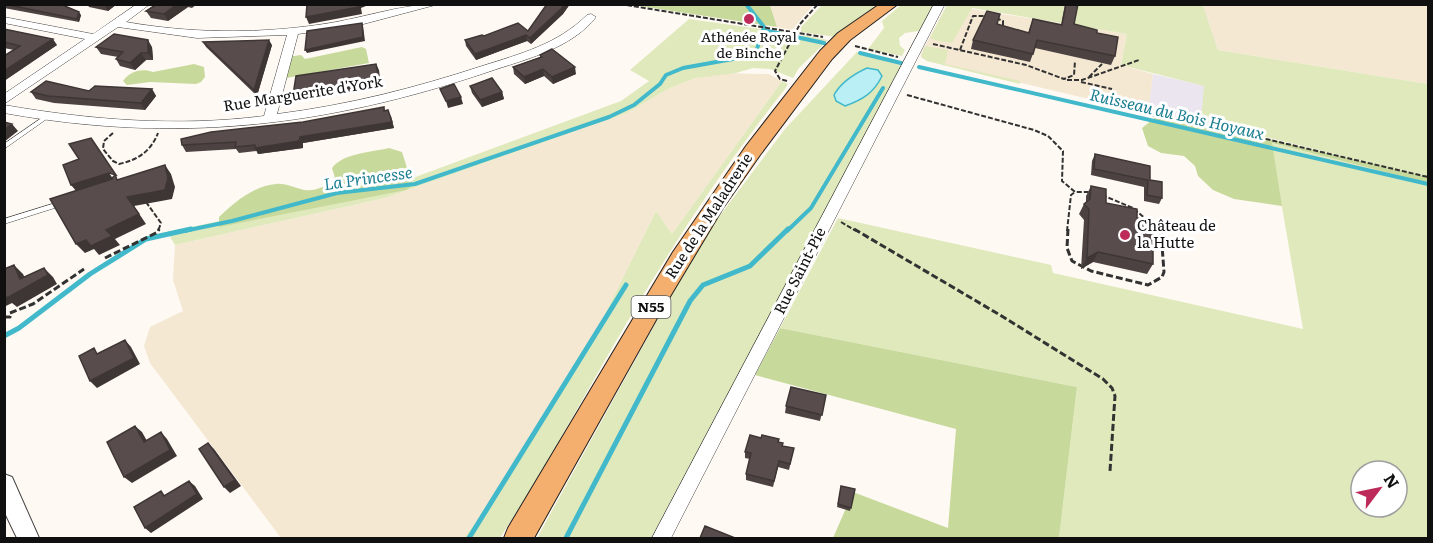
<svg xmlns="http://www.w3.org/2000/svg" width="1433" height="543" viewBox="0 0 1433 543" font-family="Literata,serif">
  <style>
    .industrial { fill: #eae5ee }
    .farmland { fill: #f4e8d3 }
    .green { fill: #e0e9bc; fill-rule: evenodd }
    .forest { fill: #c8d99c }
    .water { fill: #b9eff5; stroke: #41b9ca; stroke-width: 1.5 }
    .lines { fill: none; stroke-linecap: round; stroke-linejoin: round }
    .stream-far1 { stroke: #41b9ca; stroke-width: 4 }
    .stream { stroke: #41b9ca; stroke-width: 5 }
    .service-casing { stroke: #434343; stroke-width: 1 }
    .minor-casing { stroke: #434343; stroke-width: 1 }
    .tertiary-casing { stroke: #434343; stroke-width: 2 }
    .primary-casing { stroke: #212121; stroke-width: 2 }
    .path-far1 { stroke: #323232; stroke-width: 2; stroke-dasharray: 5 2; stroke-linecap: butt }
    .path { stroke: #323232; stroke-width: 3; stroke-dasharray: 7 3; stroke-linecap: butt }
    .service { fill: #fff; fill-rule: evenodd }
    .minor { fill: #fff; fill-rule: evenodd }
    .tertiary { fill: #fff; fill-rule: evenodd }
    .primary { fill: #f4ae6d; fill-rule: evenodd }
    .wall { fill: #4c4241 }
    .shaded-wall { fill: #3e3635 }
    .building { fill: #584d4c; stroke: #3e3635; stroke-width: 1.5 }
    .poi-dot { fill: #bd2b5a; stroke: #fff; stroke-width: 2 }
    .labels { text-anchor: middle; stroke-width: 6; stroke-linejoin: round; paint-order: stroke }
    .far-poi-label { font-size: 14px; fill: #101010; stroke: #fff }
    .shield { fill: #fff; stroke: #585858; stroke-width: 1.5 }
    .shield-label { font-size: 14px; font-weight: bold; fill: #101010 }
    .street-label { font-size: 15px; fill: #101010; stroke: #fff }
    .poi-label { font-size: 15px; fill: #101010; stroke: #fff; text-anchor: start }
    .water-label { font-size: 16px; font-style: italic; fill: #1a7e91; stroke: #fff }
  </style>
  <rect width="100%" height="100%" fill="#fff9f3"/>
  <path class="industrial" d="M1153,74L1205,86L1201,121L1161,113L1149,106Z"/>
  <path class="farmland" d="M770,5H813L792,30L777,27Z
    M947,5L1127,34L1121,65L1153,74L1149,106L1136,110L927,61L921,57V53Z
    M1203,5H1428V84L1218,50Z
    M721,73L769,74L782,81L672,234L656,211L603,318L494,497L464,538H281L150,363L144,346L150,327L183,311L173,280L175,245L385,198L627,113L670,88L696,78Z"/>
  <path class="green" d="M822,5H877L836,37L801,32V27Z
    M901,5H934L927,21L919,31L905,33L899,38L900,46L905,50L902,56L868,49L884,28L882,21Z
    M947,5H1203L1218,50L1428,84V177L1201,121L1204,86L1121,65L1127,34L972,8L952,43L938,41L930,38Z
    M689,19L790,33L787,38L799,41L803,35L828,40L799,68L793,78L770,69L753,68L736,73L696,78L670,88L627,113L385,198L175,245L167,232L364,191L410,179L621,101L649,81L630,70Z
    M925,46L948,50L945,64L1020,81V84L927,61L921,57Z
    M857,52L904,64L651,538H537L681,277L715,222L785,129Z
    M782,81L788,84L785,89C728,161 676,239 629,319C586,392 546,467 500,538H464L494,497L603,318L656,211L672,234Z
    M1271,143L1428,183V538H1059L1077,387L780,328L838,218L1051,265L1053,273L1303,329ZM1361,471H1397V507H1361Z"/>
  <path class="forest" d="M633,5H770L777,27Z
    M362,47L366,49L369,63L281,79L287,57L301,55L305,59Z
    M194,64L204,67L205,77L201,82L196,84L150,82L127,85L123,81C130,71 142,68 153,72Z
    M1161,113L1428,177V183L1272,143L1282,206L1234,199L1213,190L1198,176L1195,166L1184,156L1161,153L1148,146L1142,128Z
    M389,148L402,152L410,177L409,182L415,184L406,190L219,227V217C233,203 255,185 276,184C286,183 295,188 304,190C315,192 327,185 336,181L332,168C343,153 372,152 389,148Z
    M780,328L1077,387L1059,538H833L853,492L948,528L956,429L755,375Z"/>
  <path class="water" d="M867,68L878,70L882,76C874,93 862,100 845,106L836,101L834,95C841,82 854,74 867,68Z"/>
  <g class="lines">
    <path class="stream-far1" d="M763,30L824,43
      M860,53L901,63
      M919,67L1428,184
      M184,231L232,221L337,193L415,184L609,117L634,105L660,84L666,75L683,68L755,55L764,27L746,4
      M787,231L811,208L883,88"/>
    <path class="stream" d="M4,336L19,328L90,274L146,239L191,229
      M469,538L626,285
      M566,538L690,301L703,285L750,266L788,229"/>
    <defs>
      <path id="service" d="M46,115L48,116V118L4,149V144Z
        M62,201L65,203L64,205L4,224V219Z"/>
      <path id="minor" d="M137,4H150L126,22C189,33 253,34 317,25C358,20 399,4 439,4L356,26L298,34L277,114C348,105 415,88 482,66C520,54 558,44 587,15L591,14L596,17C571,49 526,59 488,72C324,127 176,144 4,113V105C91,120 177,127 264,116L287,35L197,38L118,27L4,104V94L85,39L4,23V17L93,34Z
        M934,4H945L671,538H652Z"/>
      <path id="tertiary" d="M4,474L12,477L39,538H17L4,511Z"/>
      <path id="primary" d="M880,4H898L850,40L832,59L760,155L723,208L656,320L534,538H504L508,528L673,252L746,146L820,51L838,33Z"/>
    </defs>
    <use href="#service" class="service-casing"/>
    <use href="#minor" class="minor-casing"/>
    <use href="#tertiary" class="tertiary-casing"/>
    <use href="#primary" class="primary-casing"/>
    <path class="path-far1" d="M620,4L823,37
      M996,18L1003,21V30
      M933,44L1026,65L1064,79L1074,75L1075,61
      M855,46L898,57
      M960,50L973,16H987
      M1089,77L1102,64
      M1067,80H1082L1139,60
      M787,81L780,79L775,71L800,24L818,4
      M1081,82L1112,89
      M907,95L1034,130L1048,136L1063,151L1062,181L1075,192H1090
      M1149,115L1202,124L1428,177
      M113,133L104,141L103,149L113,161L119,164C138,160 151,151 158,133
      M1102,195L1133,208L1160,231
      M146,202L161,223L158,231
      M841,222L856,231
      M1067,231L1071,195L1075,192"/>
    <path class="path" d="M854,229L1000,315L1103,379L1112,388L1115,396L1110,471
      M1068,229L1067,248L1072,261L1091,271L1148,285L1162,277L1164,272L1161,232L1158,229
      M105,258L158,232L159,229
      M4,317H10V313L33,304L84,269"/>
    <use href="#service" class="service"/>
    <use href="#minor" class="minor"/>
    <use href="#tertiary" class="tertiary"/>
    <use href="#primary" class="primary"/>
  </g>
  <path class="wall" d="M4,4L81,15L79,22L4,8Z
    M87,4H117L108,11L89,7Z
    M157,4H197L192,8L188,7L168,21L151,18L146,11Z
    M547,4H570L563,14L531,44L527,41L476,60L466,46L465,40L528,31Z
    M1065,4H1078L1074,24L1097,33L1115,56L1111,65L1035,48L1030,62L971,49L973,40L997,24L1028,33L1033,19L1061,25Z
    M4,29L57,45L4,81V56L14,50L4,48Z
    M203,42L272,45L257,96L206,47Z
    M96,47H152L153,60H146L135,70L120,66L116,59L118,57L101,54Z
    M540,55L576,74L553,84L544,76L525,84L514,74L513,67L540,57Z
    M470,86L502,92L504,99L482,107L472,93Z
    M152,89L156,96L145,110L54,103L36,99L31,92Z
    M384,107L385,111L391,116L394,128L303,143V148L258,154L257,151L239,153L236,149L186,152L182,145Z
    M1095,154L1150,180L1162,198L1159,204L1144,201V187L1091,175L1092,161Z
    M1091,186L1106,203L1137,218L1153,264L1147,274L1093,262L1081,269L1084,220L1079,214L1084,204L1086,202V196Z
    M826,395L820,421L785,413L786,406Z
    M778,442L783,446L794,448L789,470L778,467L773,487L746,480V474L750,459L745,458V452Z
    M841,486L855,489L850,511L837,507Z"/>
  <path class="shaded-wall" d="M104,4H117L108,11Z
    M177,4H186L188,7L168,21L164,14Z
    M359,4H371L361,8L362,14L309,24L306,17Z
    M565,4H570L563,14L531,44L530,38Z
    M79,12L81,15L79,22L77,19Z
    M362,23L363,26L365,41L307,53L305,50Z
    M526,35L527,41L476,60L475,54Z
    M53,39L57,45L4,81V71Z
    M148,40L152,47L153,60L148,53Z
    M269,40L272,45L257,96L254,90Z
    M141,53L146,60L135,70L130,63Z
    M376,64L379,70L381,86L296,101L293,95Z
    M575,67L576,74L553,84L552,77Z
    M543,69L544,76L525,84L524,77Z
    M152,89L156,96L145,110L141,103Z
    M502,92L504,99L482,107L480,100Z
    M461,97L463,104L448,108L446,101Z
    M388,110L394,128L303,143V148L258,154L255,148L300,137Z
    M12,124L18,131L4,142V130Z
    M165,165L171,174L175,187L172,199L134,206L146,224L115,239L120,245L99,255L94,249L85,253L76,244L106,230L127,197Z
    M109,173L114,180L77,192L71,185Z
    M1098,252L1093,262L1081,269L1087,258Z
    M14,265L23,274L29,286L44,268L53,277L57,284L17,307L12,303L4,307V294L20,279Z
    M125,340L131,347L140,364L97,388L90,381Z
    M135,426L142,432L151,448L144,442Z
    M161,432L167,439L177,456L132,483L124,477Z
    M208,443L214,449L241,486L230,493L224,487Z
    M189,481L195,486L203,499L151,533L145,528Z"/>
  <path class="building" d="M4,4H60L79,12L77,19Z
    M157,4H177L164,14L146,11Z
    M307,4H359V7L306,17Z
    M547,4H565L562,8L530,38L526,35L475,54L465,40L482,35L484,36L518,23L528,31Z
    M1066,4H1078L1074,24L1097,30V33L1118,37L1115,56L1037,40L1033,54L973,40L987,11L1000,14L997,24L1029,33L1033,19L1062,25Z
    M362,23L363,37L305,50L307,31Z
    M4,29L53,39L4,71V56L20,46L4,42Z
    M114,34L148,40V53H141L130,63L116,59L123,52L96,47Z
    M269,40L254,90L203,42Z
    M552,49L575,67L552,77L543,69L524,77L513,67L542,57L540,55Z
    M376,64L379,79L293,95L296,76Z
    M492,78L502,92L480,100L470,86Z
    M46,81L89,91L95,86L152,89L141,103L48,96L31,92Z
    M454,84L461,97L446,101L440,89Z
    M384,107V111L388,110L392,122L300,137L299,141L255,148V145L235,147L236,142L182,145L181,139L211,132L303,122Z
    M4,122L12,124L4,130Z
    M91,138L116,175L109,173L71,185L63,165L79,159L69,144Z
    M1095,154L1150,166V180L1162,182V198L1147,195L1148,180L1094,169Z
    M165,165L168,178L165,190L127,197L139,214L106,230L112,236L91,246L86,240L76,244L50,199L112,179L115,174L117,180Z
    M1091,186L1106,189V203L1137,209V218L1153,222V264L1098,252L1087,258L1089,209L1084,204L1090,199Z
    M14,265L20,279L44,268L48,275L7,298L4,294V269Z
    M125,340L134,358L90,381L79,356L94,348L97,354Z
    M791,387L826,395L822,415L786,406Z
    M135,426L144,442L161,432L170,450L124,477L107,442Z
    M750,435L761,438L762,435L779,439L778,442L783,443L782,446L794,448L790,464L779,461L774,481L746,474L751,453L745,452Z
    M208,443L235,480L224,487L199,449Z
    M189,481L197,494L145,528L134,507L161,491L164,496Z
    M841,486L855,489L851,508L838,504Z
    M705,526L735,538H700Z"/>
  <g class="poi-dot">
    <circle cx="749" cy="19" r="6"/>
    <circle cx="1125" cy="235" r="6"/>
  </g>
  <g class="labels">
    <g class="far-poi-label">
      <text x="749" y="42">Athénée Royal<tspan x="749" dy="16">de Binche</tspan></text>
    </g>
    <rect class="shield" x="631.5" y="296" width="39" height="22" rx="4.5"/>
    <g class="shield-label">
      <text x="651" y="312">N55</text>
    </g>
    <g class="street-label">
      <text transform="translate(303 94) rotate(-9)" y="5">Rue Marguerite d'York</text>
      <text transform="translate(709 216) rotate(-57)" y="5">Rue de la Maladrerie</text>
      <text transform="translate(800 271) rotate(-63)" y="5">Rue Saint-Pie</text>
    </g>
    <g class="poi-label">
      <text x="1137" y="231">Château de<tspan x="1137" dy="17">la Hutte</tspan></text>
    </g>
    <g class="water-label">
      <text transform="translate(1177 114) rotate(13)" y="6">Ruisseau du Bois Hoyaux</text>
      <text transform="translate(368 178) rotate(-8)" y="6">La Princesse</text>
    </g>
  </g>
  <rect width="1433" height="543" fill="none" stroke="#101010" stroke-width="12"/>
  <g transform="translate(1379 489) rotate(58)"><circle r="28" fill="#ffffff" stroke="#9f9f9f" stroke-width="1.5"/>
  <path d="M0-4.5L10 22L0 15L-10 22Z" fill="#bd2b5a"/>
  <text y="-9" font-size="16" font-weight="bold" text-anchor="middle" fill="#101010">N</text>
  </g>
</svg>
